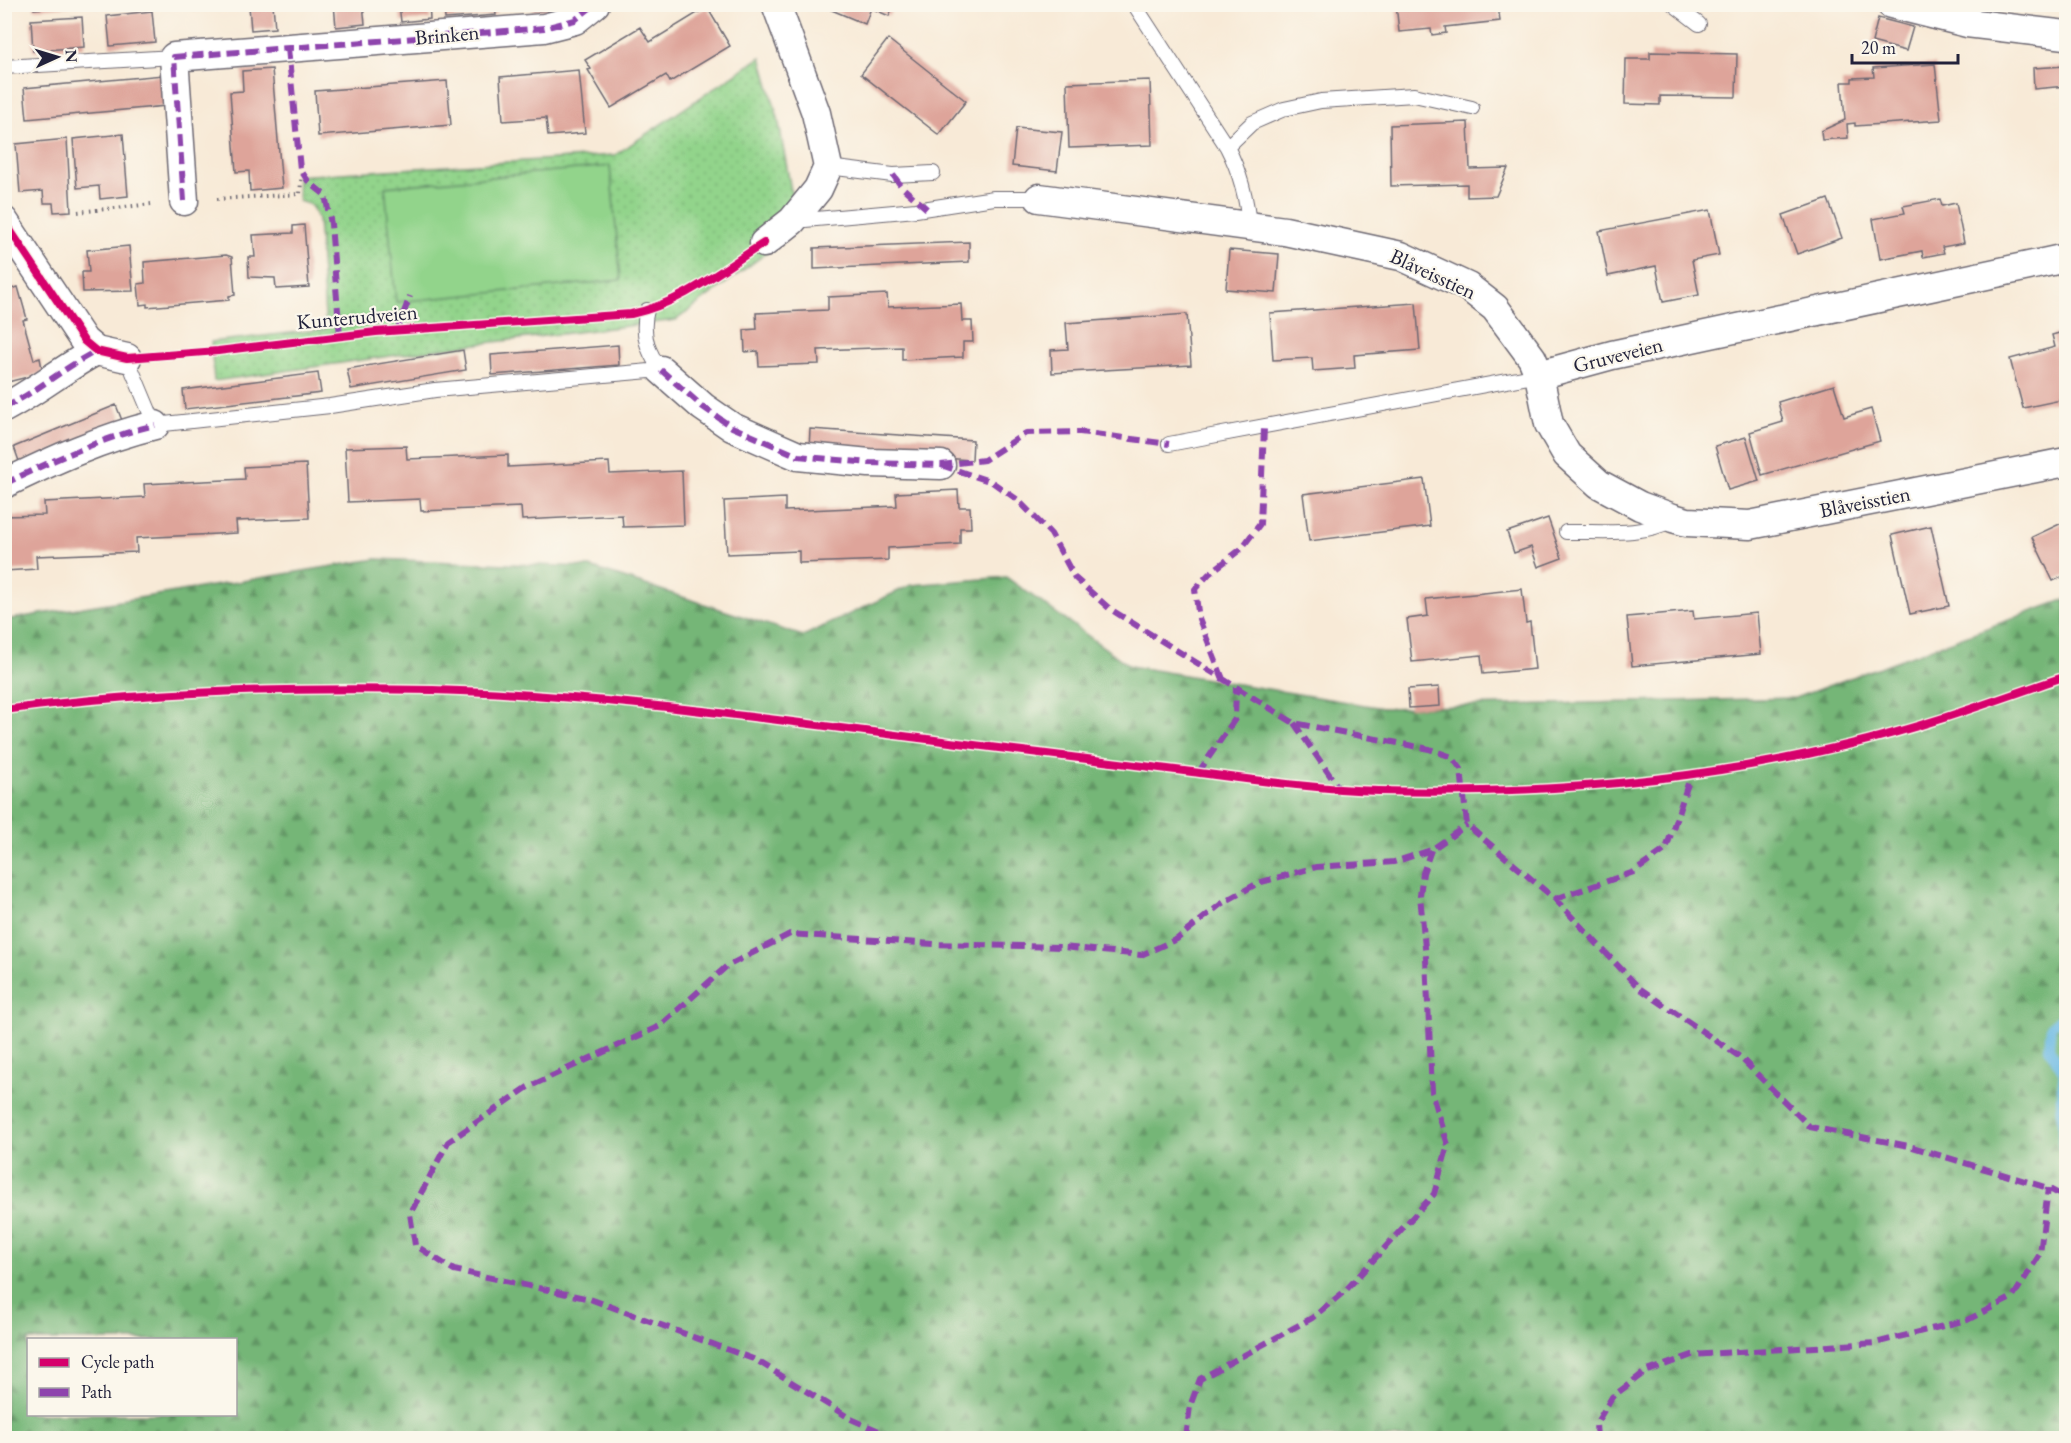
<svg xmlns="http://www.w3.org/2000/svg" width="2071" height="1443" viewBox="0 0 2071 1443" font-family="'EB Garamond',serif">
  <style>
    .forest { fill: url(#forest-firs); stroke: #4c6c59; stroke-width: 1.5; fill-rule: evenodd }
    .park { fill: url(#park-dots); stroke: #5a7b63; stroke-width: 1.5 }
    .pitch { fill: #92d48b; stroke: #5a7b63; stroke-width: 1.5 }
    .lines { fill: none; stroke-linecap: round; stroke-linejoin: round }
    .stream { stroke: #68b8e3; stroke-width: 10 }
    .building { fill: #dea49a }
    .lane-casing { stroke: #6d6872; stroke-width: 16 }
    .street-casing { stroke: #6d6872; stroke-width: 31 }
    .path { stroke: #6d6872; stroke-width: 4; stroke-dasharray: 1.5 4.5; stroke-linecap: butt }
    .lane { stroke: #fff; stroke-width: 14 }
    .street { stroke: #fff; stroke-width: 28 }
    .quiet { stroke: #8e44ad; stroke-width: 6; stroke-dasharray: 12 6; stroke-linecap: butt }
    .cycleway-casing { stroke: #fbf7ec; stroke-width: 11 }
    .cycleway { stroke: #d6006c; stroke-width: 8 }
    .labels { text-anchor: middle; stroke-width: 4.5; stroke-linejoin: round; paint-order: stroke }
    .street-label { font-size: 21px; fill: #22223b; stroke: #fbf7ec }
  </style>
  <defs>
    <pattern id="forest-firs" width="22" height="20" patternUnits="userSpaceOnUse" patternTransform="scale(1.5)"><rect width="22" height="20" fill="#75b677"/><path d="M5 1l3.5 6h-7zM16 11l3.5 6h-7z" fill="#609463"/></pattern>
    <pattern id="park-dots" width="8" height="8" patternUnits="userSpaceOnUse" patternTransform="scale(1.5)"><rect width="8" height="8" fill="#92d48b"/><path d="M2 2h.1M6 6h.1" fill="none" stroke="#7eb679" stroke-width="1.8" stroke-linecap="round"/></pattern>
  </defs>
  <rect width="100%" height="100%" fill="#fbf7ec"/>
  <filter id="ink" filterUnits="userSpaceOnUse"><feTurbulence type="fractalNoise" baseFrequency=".0167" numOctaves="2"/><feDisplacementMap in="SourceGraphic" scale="12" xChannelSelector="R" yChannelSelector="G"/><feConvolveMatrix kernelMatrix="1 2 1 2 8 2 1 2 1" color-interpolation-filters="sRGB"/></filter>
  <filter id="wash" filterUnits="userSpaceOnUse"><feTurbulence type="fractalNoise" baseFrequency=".008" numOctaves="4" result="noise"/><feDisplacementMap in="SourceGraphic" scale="24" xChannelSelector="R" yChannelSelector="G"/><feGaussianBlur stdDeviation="1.35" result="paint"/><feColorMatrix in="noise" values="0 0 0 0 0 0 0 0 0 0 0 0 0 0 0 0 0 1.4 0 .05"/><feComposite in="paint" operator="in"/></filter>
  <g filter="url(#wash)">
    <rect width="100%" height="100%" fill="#f8ead7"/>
    <path class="forest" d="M376,559L590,567L803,636L911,585L1006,577L1130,666L1383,708L1795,698L2066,599V1438H5V620ZM28,1340H236V1414H28Z"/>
    <path class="park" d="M761,57L778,118L792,196L789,236L676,320L461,346L214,381L211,342L326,329L318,219L311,205L299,201L297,176L615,155Z"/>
    <path class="pitch" d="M610,166L621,280L396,302L385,187Z"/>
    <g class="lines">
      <path class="stream" d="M2066,1014L2051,1026L2049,1048L2064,1073L2061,1097L2063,1146L2066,1153"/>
    </g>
    <g id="blocks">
      <path class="building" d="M34,4H70V6L34,9Z
        M191,4H273L275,28L251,30L249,6L192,11Z
        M334,4H363L365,24L336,27Z
        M399,4H429L430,19L401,22Z
        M444,4H495L496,15L445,19Z
        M532,4H561L562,9L533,11Z
        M829,4H894L889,16L871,8L865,24L827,8Z
        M1396,4H1498L1500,21L1445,27L1446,33L1432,35L1431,29L1399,32Z
        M707,7L730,46L670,82L666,75L611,108L588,70L591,69L585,60L640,27L650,42Z
        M152,11L155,42L110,46L107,16Z
        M82,17L84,47L33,51L31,20Z
        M1878,18L1913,27L1906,51L1872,42Z
        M888,39L966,101L939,135L861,74Z
        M1650,52L1737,54L1736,97L1660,96V105L1625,104L1626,59H1650Z
        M1935,64L1941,120L1855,126V123L1847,124L1848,138L1822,140L1821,131L1845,120L1842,82H1852V78L1874,77L1873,68Z
        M2066,66V86L2034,89L2033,68Z
        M272,69L282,188L250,191L249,171L236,172L230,92L243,91L242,71Z
        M579,70L585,133L548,136L546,118L503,121L500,77Z
        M163,75L166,106L27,119L24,88Z
        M1150,80L1152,145L1069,148L1067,83Z
        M447,81L451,125L318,136L315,91Z
        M1468,122L1470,169L1508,168L1496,196L1467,197V184L1391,186L1390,125Z
        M1016,128L1062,132L1057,171L1012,166Z
        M123,134L128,196L100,199L99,186L77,188L73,139Z
        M67,139L71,211L54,212L53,203H44L43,191L20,193L16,144Z
        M1828,199L1842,238L1797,254L1783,215Z
        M1940,199L1942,206L1956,203L1964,243L1942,247L1944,253L1923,257L1922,251L1880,259L1873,219L1905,213L1903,206Z
        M1710,210L1719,255L1692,260L1699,295L1663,302L1656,266L1608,276L1599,231Z
        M304,225L309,287L276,289L275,278L249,277L248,257H255L253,235L293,233V226Z
        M969,242V262L814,269V248Z
        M129,246L133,291L83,292L82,272H89L87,250Z
        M1229,250L1279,254L1276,293L1226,289Z
        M226,255L232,257L235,295L229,296V300L147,307V304L140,305L138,284L145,283L144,262Z
        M18,287L27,319L23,320L34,360L40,358L43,373L4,383V291Z
        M887,294L888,307L961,304L962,321H972L973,342H963V357L902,360V347L818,350L819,364L759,366L758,351L745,352L744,330L757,329L756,313L828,310V297Z
        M1416,303L1420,350L1354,355L1355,368L1313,371L1312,358L1273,360L1270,313Z
        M1187,314L1191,365L1052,373L1051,350L1068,349L1066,323Z
        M2066,331V399L2023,408L2010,359L2055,347L2052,335Z
        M618,345L619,365L492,375L491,355Z
        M463,350L466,370L351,389L347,369Z
        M318,373L321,393L185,409L183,390Z
        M1834,385L1844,417L1871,409L1880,441L1762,475L1750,432L1783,422L1778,402Z
        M116,405L123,423L20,464L14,447Z
        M810,429L973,440L972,460L809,449Z
        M1746,437L1759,481L1728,490L1715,446Z
        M406,446L407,459L508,455V467L609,462L610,474L682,471L684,525L623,527L622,515L522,520L521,507L421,511L420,499L348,502L345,448Z
        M306,464L309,518L236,521L237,533L136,538L137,552L36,556L37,569L4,571V516L45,515L44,502L145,497L144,484L245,479L244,467Z
        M1424,479L1430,526L1309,541L1303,494Z
        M958,490L959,507H970L971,528H960V544L888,548V560L799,563V551L727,554L724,501L785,498V511L897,506L896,493Z
        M1548,518L1562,558L1538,567L1531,547L1514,553L1507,532Z
        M2066,521V575L2053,581L2032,537Z
        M1931,526L1949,606L1910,614L1892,535Z
        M1522,589L1526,623L1530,622L1535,669L1483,674L1481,655L1412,662L1407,619L1428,616L1426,599Z
        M1693,611L1694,619L1757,613L1761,654L1632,666L1627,617Z
        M1439,687L1440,706L1409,708L1408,689Z"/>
    </g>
  </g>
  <g filter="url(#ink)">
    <use href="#blocks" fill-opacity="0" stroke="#6d6872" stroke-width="1.5"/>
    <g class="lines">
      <defs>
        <path id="lane" d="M1134,4L1227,147C1240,172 1247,198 1249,227
          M1673,4L1699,24
          M4,67L174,57
          M1227,147L1252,123L1284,109L1321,101L1414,95L1472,108
          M828,167L893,175L933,173
          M794,221L916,210L994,198H1039
          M127,358L155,425L330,406L435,390L661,370C647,352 641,332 647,310
          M1169,444L1539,375
          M1566,532C1600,531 1641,537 1672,520"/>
        <path id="street" d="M1891,4L1967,23L2066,35
          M1039,198L1285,231L1401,256L1468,287L1495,308L1532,358L1539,375L1549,424L1567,455L1599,484L1640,506L1673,518L1687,522L1750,525L2066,462
          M184,201L174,57L544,28L575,20L595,4
          M4,221L84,341L96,351L127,358
          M764,243L792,221L818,189L828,167L816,113L776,4
          M661,370L703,407L732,427L798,456L869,463L941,465
          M1539,375L1612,355L2066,258
          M4,408C37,391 64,368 96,351
          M4,484C53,460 102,438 155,425"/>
      </defs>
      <use href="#lane" class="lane-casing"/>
      <use href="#street" class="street-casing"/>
      <path class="path" d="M217,199L300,194L302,171
        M78,212L152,204"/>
      <use href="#lane" class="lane"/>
      <use href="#street" class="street"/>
      <path class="quiet" d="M288,48L300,169L308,181L325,195L331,224L340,336
        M893,175L902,187L927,209
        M184,201L174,57L544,28L575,20L595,4
        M397,331L410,296
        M661,370L703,407L732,427L798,456L869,463L941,465L984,460L1026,433L1080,432L1169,444
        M4,408C37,391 64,368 96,351
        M941,465L992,482L1018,500L1051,534L1075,578L1110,609L1294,723L1429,749L1452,757L1461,769L1467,825L1555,899L1639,988L1740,1057L1810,1127L1909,1146L2048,1188L2066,1198
        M4,484C53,460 102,438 155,425
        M1223,679L1199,619L1195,589L1209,574L1241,549L1260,524L1264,428
        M1294,723L1340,790
        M1198,773L1235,719L1236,687
        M1555,899L1634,872L1666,849L1691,775
        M895,1438L851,1419L756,1360L590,1299L454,1270L415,1245L410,1214L448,1142L528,1087L660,1026L727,966L790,934L934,944L1064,947L1141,955L1177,939L1221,904L1258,883L1316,867L1394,862L1431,850L1467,825
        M1186,1438L1190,1406L1200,1379L1312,1318L1345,1291L1434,1194L1448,1145L1432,1092L1426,958L1420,895L1423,873L1431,850
        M1597,1438L1596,1424L1612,1397L1645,1372L1692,1355L1875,1343L1967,1320L2013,1297L2040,1254L2048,1188"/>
      <defs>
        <path id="cycleway" d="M4,221L84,341L96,351L127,358L218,351L376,332L631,314C682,303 721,270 764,243
          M4,710C145,691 291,687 433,690C614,695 795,723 974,745C1047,754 1119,763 1192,772C1254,780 1316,789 1379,791C1536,795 1694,782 1847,745C1921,728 1994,701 2066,676"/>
      </defs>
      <use href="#cycleway" class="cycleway-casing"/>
      <use href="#cycleway" class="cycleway"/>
    </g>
  </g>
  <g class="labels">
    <g class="street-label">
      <text transform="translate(447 35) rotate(-5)" y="7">Brinken</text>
      <text transform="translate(1433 274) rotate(25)" y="7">Blåveisstien</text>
      <text transform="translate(357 317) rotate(-5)" y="7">Kunterudveien</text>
      <text transform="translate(1618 355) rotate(-14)" y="7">Gruveveien</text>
      <text transform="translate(1865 502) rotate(-11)" y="7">Blåveisstien</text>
    </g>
  </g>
  <rect width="2071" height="1443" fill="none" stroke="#fbf7ec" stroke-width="24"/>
  <rect x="27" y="1338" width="210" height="78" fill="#fbf7ec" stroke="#a4a2a5" stroke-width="1.5"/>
  <rect x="39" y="1358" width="30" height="9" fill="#d6006c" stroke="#a4a2a5" stroke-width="1.5"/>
  <text x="81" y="1368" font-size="18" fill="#22223b">Cycle path</text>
  <rect x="39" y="1388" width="30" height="9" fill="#8e44ad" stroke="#a4a2a5" stroke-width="1.5"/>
  <text x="81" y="1398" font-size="18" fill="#22223b">Path</text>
  <g transform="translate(57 57) rotate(86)" stroke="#fbf7ec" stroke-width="4.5" paint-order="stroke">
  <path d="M0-4.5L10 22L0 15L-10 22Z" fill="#22223b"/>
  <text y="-9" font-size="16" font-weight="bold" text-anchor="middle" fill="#22223b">N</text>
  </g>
  <path d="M1852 54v9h106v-9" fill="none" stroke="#22223b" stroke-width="3"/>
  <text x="1861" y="54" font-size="18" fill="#22223b" stroke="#fbf7ec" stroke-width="4.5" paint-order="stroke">20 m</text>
</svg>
